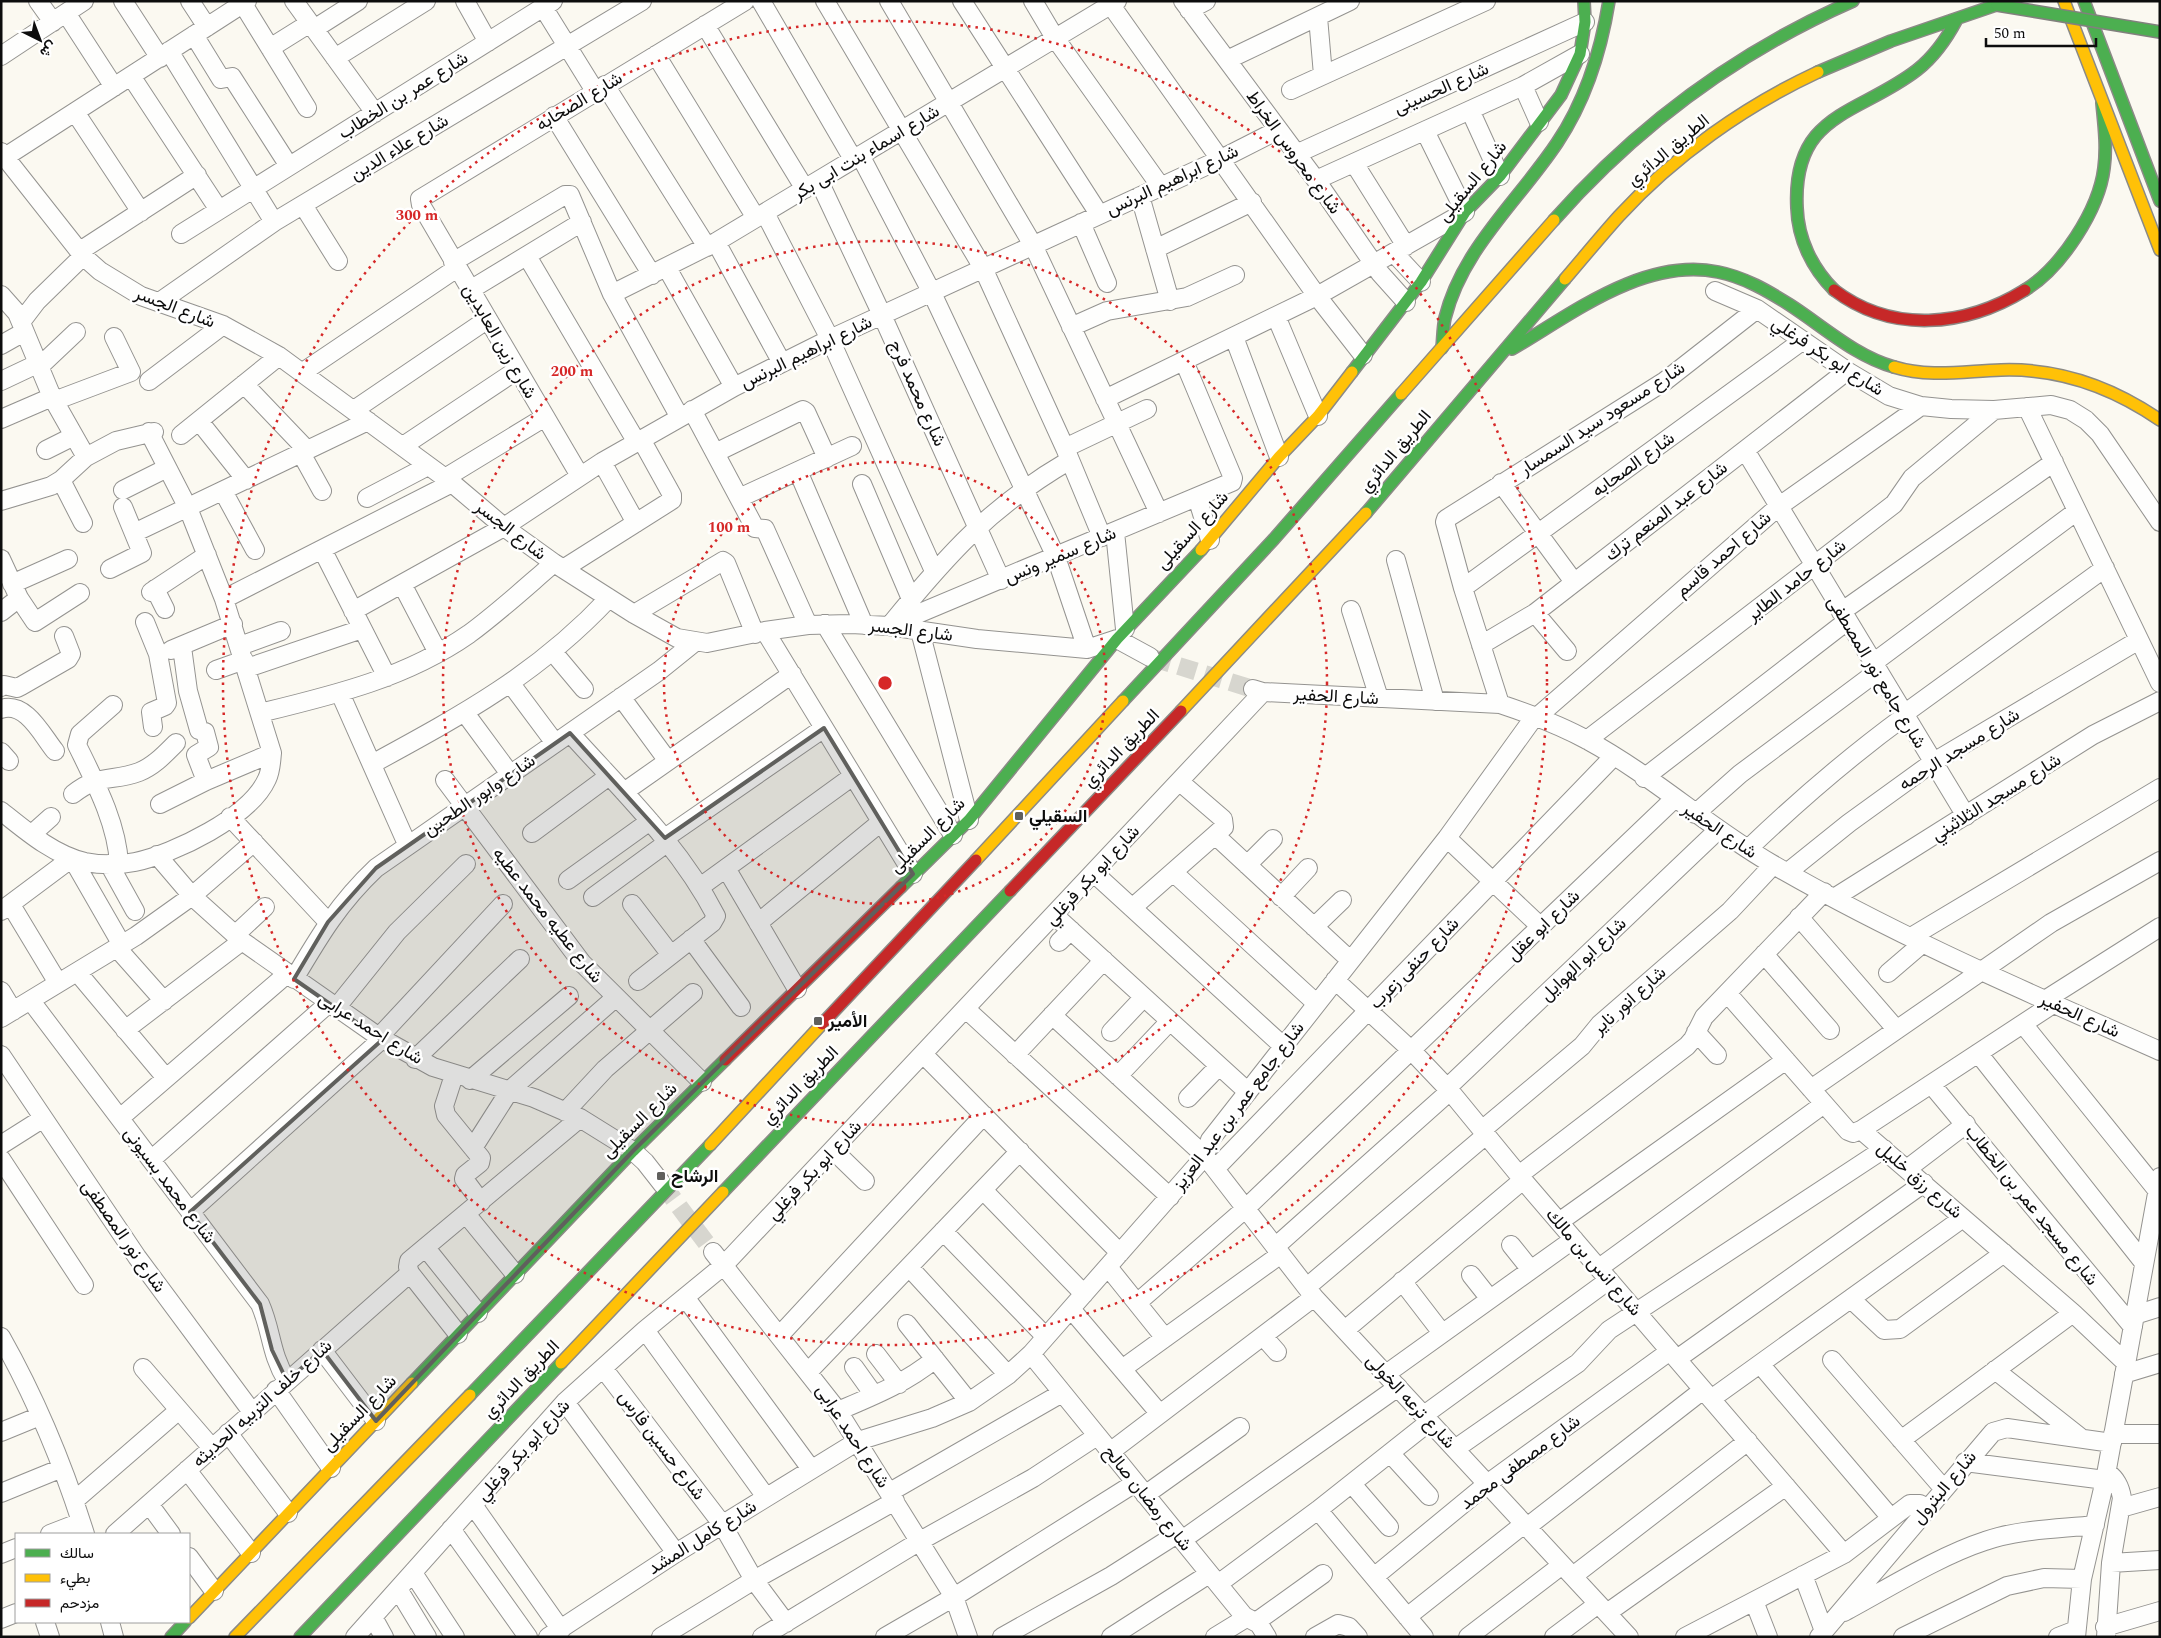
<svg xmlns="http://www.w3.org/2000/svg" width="2161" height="1638" viewBox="0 0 2161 1638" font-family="Spectral,Vazirmatn,serif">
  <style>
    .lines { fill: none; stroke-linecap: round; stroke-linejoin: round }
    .street-tunnel { stroke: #d7d6cf; stroke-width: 18; stroke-dasharray: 18 9; stroke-linecap: butt }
    .street-casing { stroke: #949390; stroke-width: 20 }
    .fast-casing { stroke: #8b8a86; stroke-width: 14 }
    .slow-casing { stroke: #8b8a86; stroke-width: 14 }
    .jam-casing { stroke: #8b8a86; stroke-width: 14 }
    .street { stroke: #fefefd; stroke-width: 18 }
    .fast { stroke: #4caf50; stroke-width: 11 }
    .slow { stroke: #ffc107; stroke-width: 11 }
    .jam { stroke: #c62828; stroke-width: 11 }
    .fast-bridge-casing { stroke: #81817d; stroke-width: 14; stroke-linecap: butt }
    .fast-bridge { stroke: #4caf50; stroke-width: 11 }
    .marked { fill: #60605d; fill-opacity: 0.2; stroke: #60605d; stroke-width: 4; stroke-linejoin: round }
    .ring { fill: none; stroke: #d62828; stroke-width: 2.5; stroke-dasharray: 2.5 5 }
    .poi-dot { fill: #60605d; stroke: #fff; stroke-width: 2 }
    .labels { text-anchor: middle; stroke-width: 5; stroke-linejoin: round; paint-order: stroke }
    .street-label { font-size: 18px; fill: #0d0d0d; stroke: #fff }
    .poi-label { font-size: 18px; font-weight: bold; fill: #0d0d0d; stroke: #fff; text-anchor: start }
    .centre { fill: #d62828; stroke: #fff; stroke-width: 2.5 }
    .ring-label { font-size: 15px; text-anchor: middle; font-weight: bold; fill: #d62828; stroke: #fff; stroke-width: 5; stroke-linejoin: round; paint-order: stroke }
  </style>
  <rect width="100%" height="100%" fill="#fbf9f1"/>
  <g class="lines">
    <path class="street-tunnel" d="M1153,658L1253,689
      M663,1185L713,1252"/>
    <defs>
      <path id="street" d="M38,1L53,22
        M123,1L160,58
        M190,1L207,27
        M294,1L375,113
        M465,1L488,42
        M761,1L853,159
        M825,1L983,268L1065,448L1102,537
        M889,1L1033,245L1159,513
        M962,1L1099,214
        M1033,1L1055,38L1161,187
        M1108,1L1317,296L1363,355
        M1183,1L1316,180L1380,273L1406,302
        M243,4L307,108
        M543,7L595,91
        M1189,10L1206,1
        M66,13L114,87
        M1318,17L1323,75
        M705,25L805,189
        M314,29L358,1
        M194,35L221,79L232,77L289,166
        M270,48L310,23
        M169,51L274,222
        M656,55L756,218
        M1,56L84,1
        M335,58L426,1
        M1227,60L1350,1
        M131,76L219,210
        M605,85L707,247
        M1523,86L1539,122
        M1291,90L1486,1
        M1470,110L1500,176
        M75,112L141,212
        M554,116L652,275
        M1,152L83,256L100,271L141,296L223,325L279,356L452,483L504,527L554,563L634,614L677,638L707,643L765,631L808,625L851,624L889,626L977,639L1087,649L1117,639L1150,657
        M1296,154L1585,22
        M860,155L932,293L1056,557L1087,649
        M5,157L247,1
        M1354,163L1406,246
        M1316,180L1523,86L1580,54
        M819,181L882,315L1001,580
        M1140,196L1170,301
        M303,205L338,261
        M765,213L830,339L934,571
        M1081,223L1107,283
        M181,234L553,1
        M716,242L782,363
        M1155,249L1252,202
        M80,251L197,175
        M1394,253L1421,282
        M527,256L636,441
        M453,262L565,195H570L612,294L679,416
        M667,268L734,387
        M470,290L582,222
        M1715,291L1757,309L1847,371L1889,396L1921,406L1951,409L1994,410L2051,405L2070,410L2086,420L2100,434L2160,522
        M612,294L716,242L1117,1
        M1,295L17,313L52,397L86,457
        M161,301L274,222L642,1
        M1276,316L1318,416
        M21,322L37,301L83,256
        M1071,327L1107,311L1187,297L1235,275
        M1234,337L1279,457
        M1,345L24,332
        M39,367L76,332
        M303,372L457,268
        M1,381L37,364
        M149,381L223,325
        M244,384L307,450
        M1105,399L1317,296L1465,212L1425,131
        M54,401L131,372L114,337
        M2027,407L2160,683
        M354,410L488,319
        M692,410L755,528L765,529L808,625
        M1,419L52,397
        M199,421L246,480
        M181,435L279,356
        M403,446L517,370
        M1065,448L1147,409
        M46,450L74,436
        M1745,450L1966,816
        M301,453L322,491
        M715,453L803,410L806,412L827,458
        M602,462L636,523
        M798,471L864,625
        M580,476L421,205L420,199L745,1
        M445,478L545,417
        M61,480L83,523
        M1501,483L1574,582
        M862,484L911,599
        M123,490L167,468
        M223,491L255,550
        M1197,497L1210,540
        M367,498L428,466
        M739,498L852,446
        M1,501L51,486L61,480L86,457L116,441L154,432
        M1115,532L1125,629
        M134,533L368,421
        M323,551L387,677
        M1,559L19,598L35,622L80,593
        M1396,560L1435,701
        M110,569L142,553L123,507
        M563,569L672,500V495L641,439
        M12,584L68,559
        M402,584L438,653
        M1463,588L1802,341
        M155,589L165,609
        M151,592L207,555
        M224,599L452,483
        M1351,610L1379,698
        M353,611L504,527L602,462L734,387L830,339L1221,159L1278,130
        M1,612L19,598
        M1841,612L2054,462
        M1535,613L1567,651
        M634,614L723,561L726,563L755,634
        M145,622L158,654L167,703L165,706L151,712L153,727
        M825,624L953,835
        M891,624C948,554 991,506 1070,460
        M889,626L1232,482L1233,478L1184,361
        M765,631L913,874
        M920,631L969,820
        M1481,645L1535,613L1847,371
        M240,646L281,631
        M182,647L188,691L199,730L205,732L209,747L196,755L206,781
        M171,650L233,624
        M553,652L584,689
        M1873,663L2077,511
        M247,668L362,629
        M216,670L244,660
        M511,684L555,743
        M1,687L4,685L17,688L21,686L68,659L71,654L64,636
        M1253,689L1263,692L1500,704C1530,714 1560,725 1587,740C1652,775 1708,827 1772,864C1896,936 2029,993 2160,1051
        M340,693L407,844
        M621,697L668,761
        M1500,704L1463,588L1445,522L1446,519L1665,381L1757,309
        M113,705L80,734L77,745C95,782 117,823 119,864
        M1,709C26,701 42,735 55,751
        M260,713C334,695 406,678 469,634C499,612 526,587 554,563
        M465,713L510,774
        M1904,714L2105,568
        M1537,717L1778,507L1921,406
        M570,733C622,791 680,846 716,916L712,923L638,981
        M1587,740L1894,504L1912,478L1994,410
        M1,752L9,761
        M372,764C462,715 538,674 609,598
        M1644,778L1847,621
        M445,780L582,963L702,1082
        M1180,782L1223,819L1224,827L1215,835L1350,960
        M624,792L792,674
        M73,794C99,773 113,782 139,772C154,766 165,754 176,743
        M160,804L206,781L272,753
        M1,811C26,831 54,855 85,862C101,865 119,865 135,862C174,854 250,817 267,779C271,771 271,762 272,753L224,599L188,508L149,432
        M1695,814L1740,774L1878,671
        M230,817L328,922
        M532,833L609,776
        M32,834L51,817
        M665,838L824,728
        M1447,838L1541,927
        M1748,849C1798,801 1849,757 1905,716
        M157,855L192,896L242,941L379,1037L433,1067L534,1098L580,1118L633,1151L645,1162L663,1185
        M109,864L135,911
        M1247,865L1273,839
        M726,868L797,989
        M1173,872L1316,1003
        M1788,872L1849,823L1932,763L2139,640
        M1094,873L1283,1046
        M568,880L650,821
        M700,887L853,776
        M593,897L668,842
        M1281,897L1308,868
        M1834,898L2093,735L2160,701
        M632,904L671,955
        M11,905L55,978
        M1132,908L1215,835
        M1,911L72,858L122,945
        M1054,915L1248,1092
        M1799,917L1896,1029
        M758,923L881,822
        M1314,927L1342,900
        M235,935L265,907
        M1911,937L2160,788
        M691,939L741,1007
        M1059,942L1071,930
        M117,948L164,1001
        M1764,954L1830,1030
        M78,973L166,1078
        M1888,973L1923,943
        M294,979C320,935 339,903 376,868L659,671L695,642
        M1335,980L1411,1050L1450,1091L1523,1180L1844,1554
        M1,991L13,1011
        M1727,993L1848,1131L1853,1133L1861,1130L2053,1004
        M2045,1000L2160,927
        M31,1001L260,1304C272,1331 270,1353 287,1381
        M336,1008L397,932L466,864
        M966,1009L1170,1197
        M1052,1015L1205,1156L1314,1297L1629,1637
        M1,1018L136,936L192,896L254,842
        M2023,1024L2157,1190
        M125,1030L242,941
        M1111,1032L1144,997
        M1696,1032L1717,1055
        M379,1037L503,904
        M1978,1053L2144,1263
        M923,1054L1120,1253
        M1,1055L137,1257L252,1412
        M1015,1055L1104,960
        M415,1059L520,959
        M454,1075L444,1106L446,1115L481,1158L480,1163L465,1175L464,1179L481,1202
        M1118,1076L1170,1021
        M470,1080L569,996
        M1931,1084L2133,1327
        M1447,1088L1718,830
        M1811,1089L2051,923L2160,861
        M1188,1098L1219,1066
        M565,1112L605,1069L693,993
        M120,1118L287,974
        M1482,1130L1582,1046L1600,1024L1730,911L1773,865
        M1861,1130L2073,1313L2126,1363
        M1,1145L42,1119
        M473,1148L510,1090L615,998
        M833,1150L865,1181
        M1,1159L84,1285
        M151,1160L329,1003
        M1215,1169L1614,756
        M1907,1169L1966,1124
        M1519,1175L1687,1046L1693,1039L1704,1017L1824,892
        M983,1190L1084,1294
        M190,1212L382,1039
        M466,1214L515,1274
        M1559,1222L1786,1060
        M943,1231L1046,1337
        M1511,1245L1531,1270
        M1275,1247L1450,1091
        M426,1248L478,1313
        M713,1252L838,1411L954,1597L968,1637
        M909,1267L1008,1375
        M1108,1267L1165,1338
        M1599,1268L1824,1104
        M1471,1275L1490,1299
        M1402,1281L1442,1333
        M1307,1287L1486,1135
        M685,1297L811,1469
        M1851,1299L1884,1330L1900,1329L2004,1253
        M1137,1303L1245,1209L1674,799
        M1071,1309L1160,1414
        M2135,1315L2160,1307
        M907,1324L969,1402
        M645,1330L766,1497
        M1345,1330L1523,1180
        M458,1334L410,1273L408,1267L409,1261L580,1118
        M780,1335L984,1115
        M1263,1336L1277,1352
        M1,1337C36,1399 64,1467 85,1534
        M322,1350L376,1421
        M876,1354L899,1384
        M1031,1354L1244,1616L1259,1624L1267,1637
        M1677,1359L1924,1183
        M1832,1360L1943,1488
        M1760,1364L1891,1518
        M854,1367L874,1395
        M143,1368L212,1448
        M603,1368L722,1524L754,1580L786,1623
        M1122,1369L1281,1254
        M1995,1370L2080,1437
        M809,1371L1020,1151
        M1386,1374L1574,1239
        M2124,1374L2160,1363
        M276,1390L331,1468
        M1711,1399L1963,1218
        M565,1402L676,1553
        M838,1411C873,1396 906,1383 935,1359
        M1424,1415L1609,1280
        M1,1432L40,1416
        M228,1433L288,1513
        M2113,1434H2160
        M1901,1440L2073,1313
        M1455,1449L1578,1363L1609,1330L1884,1149
        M1110,1452L1314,1297
        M1390,1453L1429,1496
        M1965,1462L2105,1480
        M187,1470L251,1553
        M1352,1484L1389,1527
        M890,1492L1062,1393
        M1,1493L62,1468
        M1145,1495L1240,1427
        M74,1501L179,1410
        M149,1504L171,1534
        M473,1505L561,1630
        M2121,1508L2160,1497
        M1318,1510L1424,1637
        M1527,1527L1703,1390
        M451,1529L528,1637
        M50,1534L81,1522
        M115,1534L410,1273
        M1182,1540L1398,1387
        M1,1554L16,1548
        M189,1557L214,1591
        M2111,1563L2160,1560
        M413,1573L455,1637
        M1803,1575L1824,1631
        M1573,1576L1748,1441
        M1374,1577L1487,1484L1670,1351
        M1218,1584L1318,1510L1429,1422
        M398,1589L427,1637
        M1754,1601L1768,1637
        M1844,1612C1887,1589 1939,1556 1985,1541C2019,1529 2059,1529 2095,1525
        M1607,1613L1786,1486
        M373,1617L384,1637
        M1407,1617L1524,1524
        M1,1619L16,1613
        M45,1622L50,1637
        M110,1622L114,1637
        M1256,1622L1323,1574
        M2105,1627L2160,1611
        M355,1637L565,1402L645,1330L723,1266L1263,692
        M548,1637L676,1553L858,1441L932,1418L969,1402L1008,1375L1031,1354L1205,1156L1210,1140L1447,838L1535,716
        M661,1637L754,1580L895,1501
        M762,1637L920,1541L1033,1478L1097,1436
        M885,1637L954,1597L1135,1483
        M1002,1637L1111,1576L1177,1534
        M1111,1637L1209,1574
        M1215,1637L1246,1618
        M1315,1637L1338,1624L1349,1627L1358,1637
        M1468,1637L1562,1565
        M1554,1637L1598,1604
        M1685,1637L1844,1554L1910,1504H1920L1926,1508
        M1819,1637L1993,1432L2007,1428L2112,1443
        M1903,1637L2007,1586L2044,1578L2082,1579
        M2058,1637L2076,1630
        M2076,1637L2082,1579L2105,1480L2160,1177
        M2106,1637L2111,1563L2122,1498C2120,1486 2116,1479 2107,1472"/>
      <path id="fast" d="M2084,1L2160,201
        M1818,72L1891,41L2008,1
        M1554,220C1638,125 1737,52 1853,1
        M1834,290C1812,268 1798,239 1797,208C1792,112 1859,115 1917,70C1935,56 1947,38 1957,19
        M2025,290C2061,268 2099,210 2104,168C2107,146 2104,124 2102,103
        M1442,348C1443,338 1443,327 1445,318C1462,249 1519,200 1557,143C1586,100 1601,51 1609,1
        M1512,349C1572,314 1644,257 1718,272C1744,277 1768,291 1790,305C1824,327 1855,356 1894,367
        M1352,372L1421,282L1465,212L1500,176L1561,95L1580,54L1585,22L1584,1
        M1366,513L1565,279
        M1123,701L1274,539L1401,394
        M901,887L969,820L1117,639L1201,550
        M723,1192L1010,891
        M412,1383L633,1151L725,1060
        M470,1395L710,1145
        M171,1637L185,1622
        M300,1637L561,1363"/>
      <path id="slow" d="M2064,1L2160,250
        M1565,279C1583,258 1601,236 1619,216C1674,156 1745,106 1818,72
        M1894,367C1930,378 1965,371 2001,370C2060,368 2112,387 2160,420
        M1401,394L1554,220
        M1201,550L1279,457L1318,416L1352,372
        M1181,711L1366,513
        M976,860L1123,701
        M710,1145L822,1024
        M561,1363L723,1192
        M189,1618L412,1383
        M235,1637L470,1395"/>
      <path id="jam" d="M1834,290C1892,334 1965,327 2025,290
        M1010,891L1181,711
        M822,1024L976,860
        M725,1060L901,887"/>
    </defs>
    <use href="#street" class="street-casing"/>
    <use href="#fast" class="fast-casing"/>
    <use href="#slow" class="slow-casing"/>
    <use href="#jam" class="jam-casing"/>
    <use href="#street" class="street"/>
    <use href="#fast" class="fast"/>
    <use href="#slow" class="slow"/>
    <use href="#jam" class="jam"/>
    <defs>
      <path id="fast-bridge" d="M1997,5L2160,32"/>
    </defs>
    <use href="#fast-bridge" class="fast-bridge-casing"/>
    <use href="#fast-bridge" class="fast-bridge"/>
  </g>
  <path class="marked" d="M824,728L913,874L633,1151L376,1421L322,1350L287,1381L272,1350L260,1304L190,1212L382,1040L294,979L328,922L376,868L570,733L665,838Z"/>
  <g class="ring">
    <circle cx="885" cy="683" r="221"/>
    <circle cx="885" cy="683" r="442"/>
    <circle cx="885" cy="683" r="662"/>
  </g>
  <g class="poi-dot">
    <rect x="1014" y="811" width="10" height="10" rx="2.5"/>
    <rect x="813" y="1016" width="10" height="10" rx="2.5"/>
    <rect x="656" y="1171" width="10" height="10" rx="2.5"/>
  </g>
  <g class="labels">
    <g class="street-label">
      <text transform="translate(1441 88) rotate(-24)" y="6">شارع الحسينى</text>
      <text transform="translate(403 95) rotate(-32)" y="6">شارع عمر بن الخطاب</text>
      <text transform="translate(579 101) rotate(-31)" y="6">شارع الصحابه</text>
      <text transform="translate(399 147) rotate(-31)" y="6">شارع علاء الدين</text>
      <text transform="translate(1668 150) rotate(-40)" y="6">الطريق الدائري</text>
      <text transform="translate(866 152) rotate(-31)" y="6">شارع اسماء بنت ابى بكر</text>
      <text transform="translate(1294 152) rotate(54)" y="6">شارع محروس الخراط</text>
      <text transform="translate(1172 180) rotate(-25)" y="6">شارع ابراهيم البرنس</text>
      <text transform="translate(1472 181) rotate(-51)" y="6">شارع السقيلى</text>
      <text transform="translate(175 307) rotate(21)" y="6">شارع الجسر</text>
      <text transform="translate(500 341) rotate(60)" y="6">شارع زين العابدين</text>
      <text transform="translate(806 352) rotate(-26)" y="6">شارع ابراهيم البرنس</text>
      <text transform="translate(1828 356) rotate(33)" y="6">شارع ابو بكر فرغلي</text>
      <text transform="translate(918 393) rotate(66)" y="6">شارع محمد فرج</text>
      <text transform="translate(1602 418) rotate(-33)" y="6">شارع مسعود سيد السمسار</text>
      <text transform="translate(1395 451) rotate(-50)" y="6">الطريق الدائري</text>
      <text transform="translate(1633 464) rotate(-36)" y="6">شارع الصحابه</text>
      <text transform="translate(1666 511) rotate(-38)" y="6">شارع عبد المنعم ترك</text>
      <text transform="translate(511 530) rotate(38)" y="6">شارع الجسر</text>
      <text transform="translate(1192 530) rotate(-48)" y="6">شارع السقيلى</text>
      <text transform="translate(1723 554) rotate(-41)" y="6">شارع احمد قاسم</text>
      <text transform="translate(1060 555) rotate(-23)" y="6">شارع سمير ونس</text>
      <text transform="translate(1796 580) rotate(-38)" y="6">شارع حامد الطاير</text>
      <text transform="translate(911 630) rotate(7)" y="6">شارع الجسر</text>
      <text transform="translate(1877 672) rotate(59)" y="6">شارع جامع نور المصطفى</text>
      <text transform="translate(1336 696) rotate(3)" y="6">شارع الحفير</text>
      <text transform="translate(1121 748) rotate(-46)" y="6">الطريق الدائري</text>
      <text transform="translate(1959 749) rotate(-32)" y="6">شارع مسجد الرحمه</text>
      <text transform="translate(479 795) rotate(-34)" y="6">شارع وابور الطحين</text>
      <text transform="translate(1996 797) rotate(-32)" y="6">شارع مسجد الثلاثيني</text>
      <text transform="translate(1720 830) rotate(34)" y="6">شارع الحفير</text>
      <text transform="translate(927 835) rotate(-45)" y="6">شارع السقيلى</text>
      <text transform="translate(1092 875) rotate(-47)" y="6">شارع ابو بكر فرغلي</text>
      <text transform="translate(548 915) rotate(52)" y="6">شارع عطيه محمد عطيه</text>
      <text transform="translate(1543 925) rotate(-44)" y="6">شارع ابو عقل</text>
      <text transform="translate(1583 959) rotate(-44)" y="6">شارع ابو الهوايل</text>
      <text transform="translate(1414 963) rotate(-46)" y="6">شارع حنفى زعرب</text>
      <text transform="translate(1629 1000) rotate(-42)" y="6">شارع انور ناير</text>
      <text transform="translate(2080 1015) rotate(24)" y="6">شارع الحفير</text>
      <text transform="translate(371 1028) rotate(32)" y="6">شارع احمد عرابى</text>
      <text transform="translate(800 1085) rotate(-46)" y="6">الطريق الدائري</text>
      <text transform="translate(1238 1106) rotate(-53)" y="6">شارع جامع عمر بن عبد العزيز</text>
      <text transform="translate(639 1120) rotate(-45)" y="6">شارع السقيلى</text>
      <text transform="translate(814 1170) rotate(-47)" y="6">شارع ابو بكر فرغلي</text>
      <text transform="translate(1920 1180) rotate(41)" y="6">شارع رزق خليل</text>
      <text transform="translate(170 1185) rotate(53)" y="6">شارع محمد بسيونى</text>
      <text transform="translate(2032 1205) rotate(51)" y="6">شارع مسجد عمر بن الخطاب</text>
      <text transform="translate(124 1236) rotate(55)" y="6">شارع نور المصطفى</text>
      <text transform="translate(1594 1262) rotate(49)" y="6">شارع انس بن مالك</text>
      <text transform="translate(521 1379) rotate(-46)" y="6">الطريق الدائري</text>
      <text transform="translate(1411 1401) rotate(47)" y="6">شارع ترعه الخولى</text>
      <text transform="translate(262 1403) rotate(-42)" y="6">شارع خلف التربيه الحديثه</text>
      <text transform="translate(359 1413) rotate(-46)" y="6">شارع السقيلى</text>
      <text transform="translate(853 1436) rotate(57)" y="6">شارع احمد عرابى</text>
      <text transform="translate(662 1445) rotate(53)" y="6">شارع حسين فارس</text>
      <text transform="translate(523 1450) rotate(-48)" y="6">شارع ابو بكر فرغلي</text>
      <text transform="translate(1520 1462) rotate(-37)" y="6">شارع مصطفى محمد</text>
      <text transform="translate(1944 1487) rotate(-50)" y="6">شارع البترول</text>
      <text transform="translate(1148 1498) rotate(51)" y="6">شارع رمضان صالح</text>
      <text transform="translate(702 1537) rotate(-32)" y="6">شارع كامل المشد</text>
    </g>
    <g class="poi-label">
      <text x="1029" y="822">السقيلي</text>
      <text x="828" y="1027">الأمير</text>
      <text x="671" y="1182">الرشاح</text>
    </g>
  </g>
  <circle cx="885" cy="683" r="8" class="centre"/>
  <g class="ring-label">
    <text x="417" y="220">300 m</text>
    <text x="572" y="376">200 m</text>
    <text x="729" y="532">100 m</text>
  </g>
  <rect width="2161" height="1638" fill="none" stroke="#0d0d0d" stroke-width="5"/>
  <rect x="15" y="1533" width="175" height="90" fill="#ffffff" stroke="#9e9e9e"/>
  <rect x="25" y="1549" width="25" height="8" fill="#4caf50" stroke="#9e9e9e"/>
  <text x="60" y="1558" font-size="15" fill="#0d0d0d">سالك</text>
  <rect x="25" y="1574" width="25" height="8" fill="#ffc107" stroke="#9e9e9e"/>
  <text x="60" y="1583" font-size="15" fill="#0d0d0d">بطيء</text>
  <rect x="25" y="1599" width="25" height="8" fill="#c62828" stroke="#9e9e9e"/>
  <text x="60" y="1608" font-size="15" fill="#0d0d0d">مزدحم</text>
  <g transform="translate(40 40) rotate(138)" stroke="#ffffff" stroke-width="4" paint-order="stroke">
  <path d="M0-4L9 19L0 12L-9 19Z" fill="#0d0d0d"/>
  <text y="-8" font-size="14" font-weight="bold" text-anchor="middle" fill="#0d0d0d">ش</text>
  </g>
  <path d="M1986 38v8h110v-8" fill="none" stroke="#0d0d0d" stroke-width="2.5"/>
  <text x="1994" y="38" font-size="15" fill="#0d0d0d" stroke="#ffffff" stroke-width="4" paint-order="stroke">50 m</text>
</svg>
